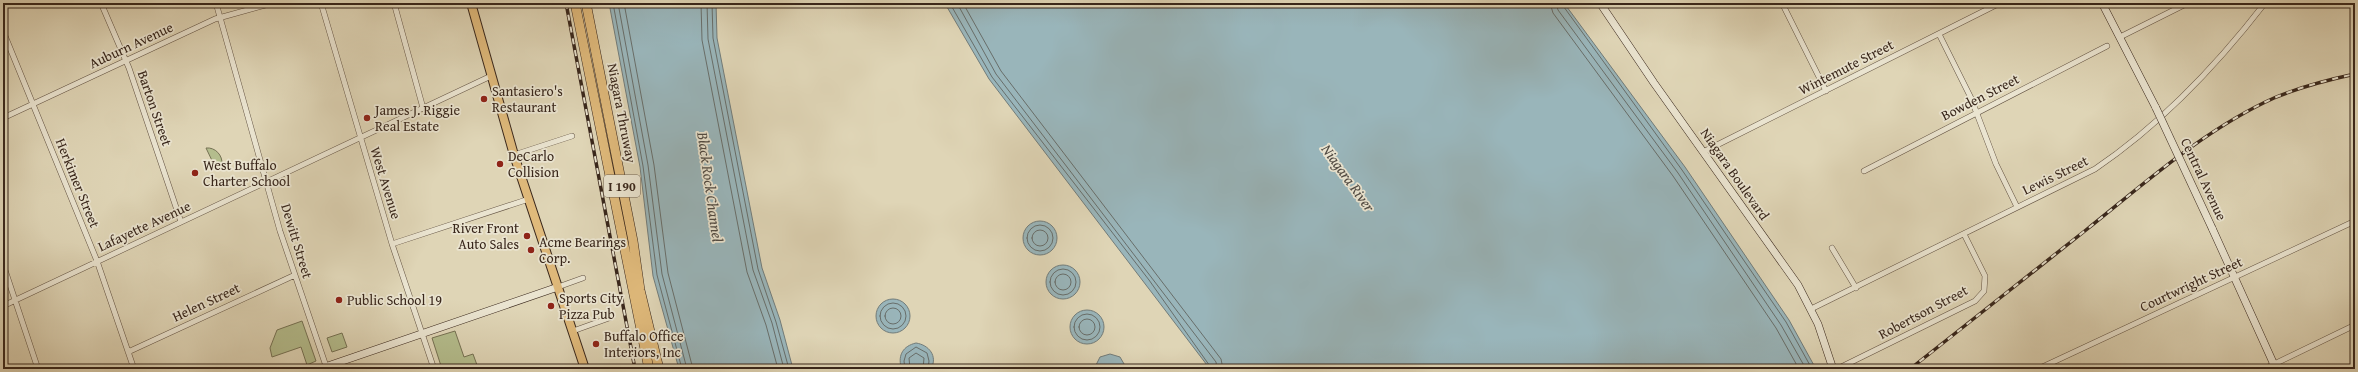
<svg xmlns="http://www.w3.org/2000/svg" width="2358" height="372" viewBox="0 0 2358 372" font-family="'Gentium Book Plus',serif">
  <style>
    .green { fill: #b4bd8d; stroke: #767254 }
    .water { fill: #99b5ba; stroke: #727c7a }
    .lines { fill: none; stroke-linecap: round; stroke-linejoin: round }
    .shore { stroke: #686e6a; stroke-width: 1 }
    .street-casing { stroke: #625242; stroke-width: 6 }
    .secondary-casing { stroke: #38261b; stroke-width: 8 }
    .primary-casing { stroke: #38261b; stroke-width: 10 }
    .highway-casing { stroke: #38261b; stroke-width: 10 }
    .street { stroke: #eae4d0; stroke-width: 5 }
    .secondary { stroke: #eae4d0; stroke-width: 7 }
    .primary { stroke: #e0ba7b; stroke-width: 8 }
    .highway { stroke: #e0ba7b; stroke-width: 9 }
    .rail-casing { stroke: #38261b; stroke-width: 3.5 }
    .rail { stroke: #eae4d0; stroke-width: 2; stroke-dasharray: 6; stroke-linecap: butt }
    .secondary-bridge-casing { stroke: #38261b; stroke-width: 8; stroke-linecap: butt }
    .secondary-bridge { stroke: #eae4d0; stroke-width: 7 }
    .poi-dot { fill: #8f2418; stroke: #eae4d0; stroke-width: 1.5 }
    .labels { text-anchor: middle; stroke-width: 3.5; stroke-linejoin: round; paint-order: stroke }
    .shield { fill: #eae4d0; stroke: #6d5f51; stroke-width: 1 }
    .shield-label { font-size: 13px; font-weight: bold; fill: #38261b }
    .street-label { font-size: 14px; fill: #38261b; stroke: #eae4d0 }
    .poi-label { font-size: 14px; fill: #38261b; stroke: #eae4d0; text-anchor: start }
    .water-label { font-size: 15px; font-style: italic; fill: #504a43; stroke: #eae4d0 }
  </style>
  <rect width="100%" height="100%" fill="#dfd5b6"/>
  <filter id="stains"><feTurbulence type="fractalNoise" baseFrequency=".005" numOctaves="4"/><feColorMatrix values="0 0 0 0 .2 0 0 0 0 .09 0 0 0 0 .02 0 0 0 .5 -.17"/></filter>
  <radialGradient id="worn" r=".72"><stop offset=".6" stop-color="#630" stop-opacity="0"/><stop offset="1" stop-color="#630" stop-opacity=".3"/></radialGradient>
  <path class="green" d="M206,148C215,147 223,155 222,165L217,171Z
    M302,321L316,361L307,365L301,347L272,357L270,348L277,330Z
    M455,331L464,357L473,354L477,365L466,369H442L432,338Z
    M342,333L347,347L332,352L327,338Z"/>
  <path class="water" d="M609,3H716L717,38L762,268L780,320L793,369H679L653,276L640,167Z
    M948,3H1564L1685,167L1789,320L1816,369H1210L989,79L947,7Z
    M1023 238a17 17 0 1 1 34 0a17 17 0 1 1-34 0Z
    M1046 282a17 17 0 1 1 34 0a17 17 0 1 1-34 0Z
    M876 316a17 17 0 1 1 34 0a17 17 0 1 1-34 0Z
    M1070 327a17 17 0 1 1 34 0a17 17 0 1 1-34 0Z
    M916,343C929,345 938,356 931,369L901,367C898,355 903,346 916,343Z
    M1110,354L1120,357L1127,369H1094L1100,357Z"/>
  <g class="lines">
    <path class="shore" d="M613,3L643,166L657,275L682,369
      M618,3L648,165L662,274L687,369
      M624,3L654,165L668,273L693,369
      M701,3L702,40L747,272L766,325L778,369
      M707,3L708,39L753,270L772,323L784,369
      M712,3L713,38L758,269L776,322L789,369
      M952,3V7L992,77L1149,280L1212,369
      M957,3L996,74L1216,362L1217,369
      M963,3L1001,71L1221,359L1223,369
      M1550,3L1553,13L1673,176L1776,328L1799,369
      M1556,3L1558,10L1678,173L1781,325L1806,369
      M1561,3L1682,170L1786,322L1812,369
      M1027 238a13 13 0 1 1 26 0a13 13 0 1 1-26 0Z
      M1032 238a8 8 0 1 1 16 0a8 8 0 1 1-16 0Z
      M1050 282a13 13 0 1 1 26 0a13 13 0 1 1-26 0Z
      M1055 282a8 8 0 1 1 16 0a8 8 0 1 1-16 0Z
      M880 316a13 13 0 1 1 26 0a13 13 0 1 1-26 0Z
      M885 316a8 8 0 1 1 16 0a8 8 0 1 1-16 0Z
      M1074 327a13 13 0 1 1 26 0a13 13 0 1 1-26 0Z
      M1079 327a8 8 0 1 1 16 0a8 8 0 1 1-16 0Z
      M905,369L904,361L906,354L916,347L927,353L929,361L928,369
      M910,369L909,358L916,353L924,358L923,369"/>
    <defs>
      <path id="street" d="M101,3L129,68L181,222
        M216,3L280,231L327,369
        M321,3L392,244L434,369
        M394,3L423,108
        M1782,3L1826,91
        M3,31L97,261L134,369
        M1939,34L1971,98L1996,164L2017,207
        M2120,37L2188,3
        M3,118L215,19L273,3
        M1703,152L2000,3
        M514,155L572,136
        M1864,171L2107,46
        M392,244L529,199
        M1832,248L1856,288
        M3,264L38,369
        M558,287L583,278
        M3,306L491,76
        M1811,309L2095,169C2160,125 2217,65 2265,3
        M573,331L612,317
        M128,352L295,275
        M1837,369L1975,301L1984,291L1985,276L1964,234
        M2038,369L2355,221
        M2264,369L2355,325"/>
      <path id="secondary" d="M1600,3L1654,83L1798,285L1818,324L1833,369
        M2102,3L2156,108
        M2212,228L2276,369
        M319,369L558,287"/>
      <path id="primary" d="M471,3L514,155L585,369"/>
      <path id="highway" d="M575,3L649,369
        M586,3L633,241L640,290L659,369"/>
    </defs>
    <use href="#street" class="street-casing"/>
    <use href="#secondary" class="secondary-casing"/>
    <use href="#primary" class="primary-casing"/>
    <use href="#highway" class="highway-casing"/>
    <use href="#street" class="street"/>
    <use href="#secondary" class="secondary"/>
    <use href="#primary" class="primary"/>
    <use href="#highway" class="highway"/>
    <defs>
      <path id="rail" d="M566,3L635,369
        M1910,369C1969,323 2027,276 2086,230C2145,183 2205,129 2274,98C2300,87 2327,80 2355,74"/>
    </defs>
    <use href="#rail" class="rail-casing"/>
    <use href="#rail" class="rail"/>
    <defs>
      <path id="secondary-bridge" d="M2156,108L2212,228"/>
    </defs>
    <use href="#secondary-bridge" class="secondary-bridge-casing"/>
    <use href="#secondary-bridge" class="secondary-bridge"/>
  </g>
  <g class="poi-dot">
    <circle cx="484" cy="99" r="4"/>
    <circle cx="367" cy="118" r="4"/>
    <circle cx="500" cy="164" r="4"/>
    <circle cx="195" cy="173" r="4"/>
    <circle cx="527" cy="236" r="4"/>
    <circle cx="531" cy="250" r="4"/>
    <circle cx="339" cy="300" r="4"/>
    <circle cx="551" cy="306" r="4"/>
    <circle cx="596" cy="344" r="4"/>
  </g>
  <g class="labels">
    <rect class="shield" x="604" y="175" width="36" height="22" rx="3"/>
    <g class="shield-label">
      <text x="622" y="191">I 190</text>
    </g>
    <g class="street-label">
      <text transform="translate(131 45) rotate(-25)" y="5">Auburn Avenue</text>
      <text transform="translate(1846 67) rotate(-27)" y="5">Wintemute Street</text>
      <text transform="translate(1980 97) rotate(-27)" y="5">Bowden Street</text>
      <text transform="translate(155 108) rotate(71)" y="5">Barton Street</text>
      <text transform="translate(622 113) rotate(79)" y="5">Niagara Thruway</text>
      <text transform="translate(1735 174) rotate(55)" y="5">Niagara Boulevard</text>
      <text transform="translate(2055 175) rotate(-26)" y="5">Lewis Street</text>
      <text transform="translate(2204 179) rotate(65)" y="5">Central Avenue</text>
      <text transform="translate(78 183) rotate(68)" y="5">Herkimer Street</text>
      <text transform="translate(386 183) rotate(73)" y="5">West Avenue</text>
      <text transform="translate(144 226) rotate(-25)" y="5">Lafayette Avenue</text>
      <text transform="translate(297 241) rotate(73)" y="5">Dewitt Street</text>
      <text transform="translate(2191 284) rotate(-25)" y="5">Courtwright Street</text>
      <text transform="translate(206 302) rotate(-25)" y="5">Helen Street</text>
      <text transform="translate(1923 312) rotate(-28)" y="5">Robertson Street</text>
    </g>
    <g class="poi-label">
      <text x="492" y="96">Santasiero's<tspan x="492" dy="16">Restaurant</tspan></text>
      <text x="375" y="115">James J. Riggie<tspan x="375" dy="16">Real Estate</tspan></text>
      <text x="508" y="161">DeCarlo<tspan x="508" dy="16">Collision</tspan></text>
      <text x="203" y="170">West Buffalo<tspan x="203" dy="16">Charter School</tspan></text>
      <text x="519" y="233" text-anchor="end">River Front<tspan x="519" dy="16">Auto Sales</tspan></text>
      <text x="539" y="247">Acme Bearings<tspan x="539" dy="16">Corp.</tspan></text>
      <text x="559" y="303">Sports City<tspan x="559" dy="16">Pizza Pub</tspan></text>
      <text x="347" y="305">Public School 19</text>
      <text x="604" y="341">Buffalo Office<tspan x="604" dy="16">Interiors, Inc</tspan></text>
    </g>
    <g class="water-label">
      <text transform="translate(1348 178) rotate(54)" y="5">Niagara River</text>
      <text transform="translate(710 187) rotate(82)" y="5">Black Rock Channel</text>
    </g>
  </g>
  <rect width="2358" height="372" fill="none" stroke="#dfd5b6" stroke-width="16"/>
  <rect x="4" y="4" width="2350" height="364" fill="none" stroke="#38261b" stroke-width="2"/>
  <rect x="8" y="8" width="2342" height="356" fill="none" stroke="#38261b"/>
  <rect width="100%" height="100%" filter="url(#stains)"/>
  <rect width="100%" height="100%" fill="url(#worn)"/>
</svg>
